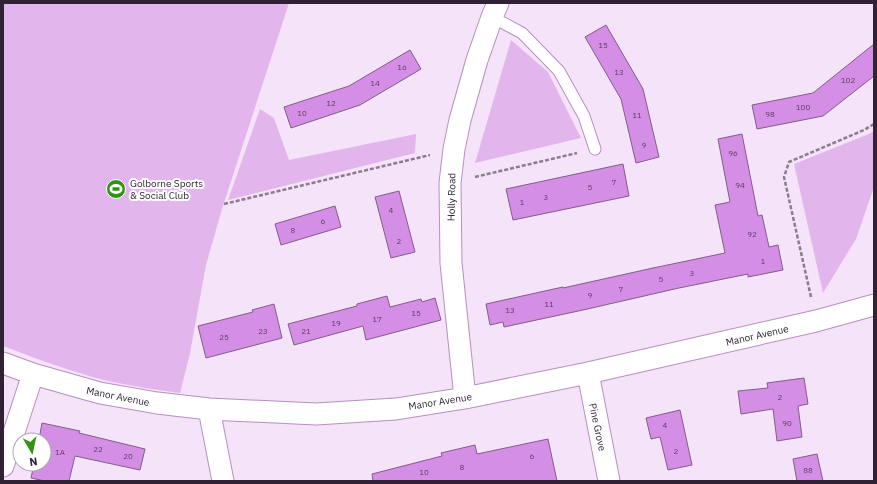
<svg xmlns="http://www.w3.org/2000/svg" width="877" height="484" viewBox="0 0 877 484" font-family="'IBM Plex Sans',sans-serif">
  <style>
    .green { fill: #e3b5ed }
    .building { fill: #d58ee5; stroke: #815c89 }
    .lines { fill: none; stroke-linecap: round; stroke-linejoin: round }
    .service-casing { stroke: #b78fbf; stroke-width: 13 }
    .minor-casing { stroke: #b78fbf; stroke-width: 23 }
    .path { stroke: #8b7b8f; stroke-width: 2.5; stroke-dasharray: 4 2; stroke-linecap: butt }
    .service { stroke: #fff; stroke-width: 11 }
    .minor { stroke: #fff; stroke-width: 21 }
    .labels { text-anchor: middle; stroke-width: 4; stroke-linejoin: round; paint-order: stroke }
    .number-label { font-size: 8px; fill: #593c60 }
    .poi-label { font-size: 10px; fill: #302134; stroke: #fff; text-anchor: start }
    .street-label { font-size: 10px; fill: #302134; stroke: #fff }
  </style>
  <rect width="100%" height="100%" fill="#f5e4f9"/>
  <path class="green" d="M3,3H289L222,209L206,265L190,353L180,393C156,390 131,386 108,381C72,372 37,359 3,346Z
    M511,40L548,72L581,138L475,163Z
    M260,109L274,118L289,160L416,134L415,153L228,200Z
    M874,131V187L856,239L823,293L794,164L869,134Z"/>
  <path class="building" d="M606,25L643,89L659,157L636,163L621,99L585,37Z
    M874,44V76L823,116L757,129L752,105L813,93Z
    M410,50L421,69L360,105L291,128L284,107L349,86Z
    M742,134L758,216L762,215L769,247L778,245L783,270L748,277V274L679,288L583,310L504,327L503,322L490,325L486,304L563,287V288L653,268L725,253L715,205L730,202L718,139Z
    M623,164L629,196L513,220L506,189Z
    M399,191L415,252L391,258L375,197Z
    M335,206L341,227L281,245L275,224Z
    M387,296L390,307L421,299L422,302L435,298L441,320L366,340L363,326L294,345L288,324L357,306V304Z
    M274,304L282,338L206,358L198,326L253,312L252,310Z
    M804,378L808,404L798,406L802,437L777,441L773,409L741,414L738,391L768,388L767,383Z
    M680,410L692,465L668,470L660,437L651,439L646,418Z
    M42,423L80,431L79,433L145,449L140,470L75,456L69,481H45L31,478L34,464H44V440H39Z
    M548,439L557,481H373L372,474L442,456L441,453L475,445L477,454Z
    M817,454L823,481H797L793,459Z"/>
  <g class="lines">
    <defs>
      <path id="service" d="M492,17L522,33L559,71L584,116L595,149"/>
      <path id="minor" d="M3,363L33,374L100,393L157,403L209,409L316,414L396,409L465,398L588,373L816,321L874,305
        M588,373L609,481
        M465,398L451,263L450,183L454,149L460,120L477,60L492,17L498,3
        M209,409L223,481
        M3,466L33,374"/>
    </defs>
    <use href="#service" class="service-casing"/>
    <use href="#minor" class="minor-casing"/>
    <path class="path" d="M475,177L577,153
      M224,204L430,155
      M811,297L784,177L789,162L864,130L874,124"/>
    <use href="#service" class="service"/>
    <use href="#minor" class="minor"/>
  </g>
  <defs>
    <symbol id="stadium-disc" viewBox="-11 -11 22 22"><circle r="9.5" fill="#319314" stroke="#fff"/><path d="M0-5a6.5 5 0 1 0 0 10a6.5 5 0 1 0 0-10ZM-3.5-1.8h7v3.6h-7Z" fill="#fff"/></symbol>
  </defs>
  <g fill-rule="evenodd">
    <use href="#stadium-disc" x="105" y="178" width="22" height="22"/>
  </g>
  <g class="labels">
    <g class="number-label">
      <text x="603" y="48">15</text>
      <text x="402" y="70">16</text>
      <text x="619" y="75">13</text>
      <text x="848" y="83">102</text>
      <text x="375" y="86">14</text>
      <text x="331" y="106">12</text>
      <text x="803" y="110">100</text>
      <text x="302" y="116">10</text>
      <text x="770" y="117">98</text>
      <text x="637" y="118">11</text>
      <text x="644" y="148">9</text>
      <text x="733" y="156">96</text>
      <text x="614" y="185">7</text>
      <text x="740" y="188">94</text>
      <text x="590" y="190">5</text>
      <text x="546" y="200">3</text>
      <text x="522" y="205">1</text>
      <text x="391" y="213">4</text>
      <text x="323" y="224">6</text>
      <text x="293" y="233">8</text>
      <text x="752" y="237">92</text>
      <text x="399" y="244">2</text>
      <text x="763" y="264">1</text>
      <text x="692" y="276">3</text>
      <text x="661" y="282">5</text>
      <text x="621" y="292">7</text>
      <text x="590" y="298">9</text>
      <text x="549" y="307">11</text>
      <text x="510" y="313">13</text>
      <text x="416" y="316">15</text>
      <text x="377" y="322">17</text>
      <text x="336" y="326">19</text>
      <text x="263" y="334">23</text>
      <text x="306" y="334">21</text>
      <text x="224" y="340">25</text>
      <text x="780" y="400">2</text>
      <text x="787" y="426">90</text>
      <text x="665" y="428">4</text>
      <text x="98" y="452">22</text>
      <text x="676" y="454">2</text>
      <text x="60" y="455">1A</text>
      <text x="128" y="459">20</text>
      <text x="532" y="459">6</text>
      <text x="462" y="470">8</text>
      <text x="808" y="473">88</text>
      <text x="424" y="475">10</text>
    </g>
    <g class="poi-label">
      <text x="130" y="187">Golborne Sports<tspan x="130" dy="12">&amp; Social Club</tspan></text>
    </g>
    <g class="street-label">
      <text transform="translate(451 197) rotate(-89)" y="4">Holly Road</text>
      <text transform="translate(757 335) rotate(-13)" y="4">Manor Avenue</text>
      <text transform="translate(118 396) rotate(11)" y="4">Manor Avenue</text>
      <text transform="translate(440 401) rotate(-9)" y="4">Manor Avenue</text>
      <text transform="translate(598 427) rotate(78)" y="4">Pine Grove</text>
    </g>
  </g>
  <rect width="877" height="484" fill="none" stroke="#302134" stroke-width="8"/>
  <g transform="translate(32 452) rotate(171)"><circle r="19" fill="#ffffff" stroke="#aca6ae"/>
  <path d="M0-3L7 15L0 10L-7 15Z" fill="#319314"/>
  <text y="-6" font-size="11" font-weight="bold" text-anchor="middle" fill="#302134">N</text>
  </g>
</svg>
